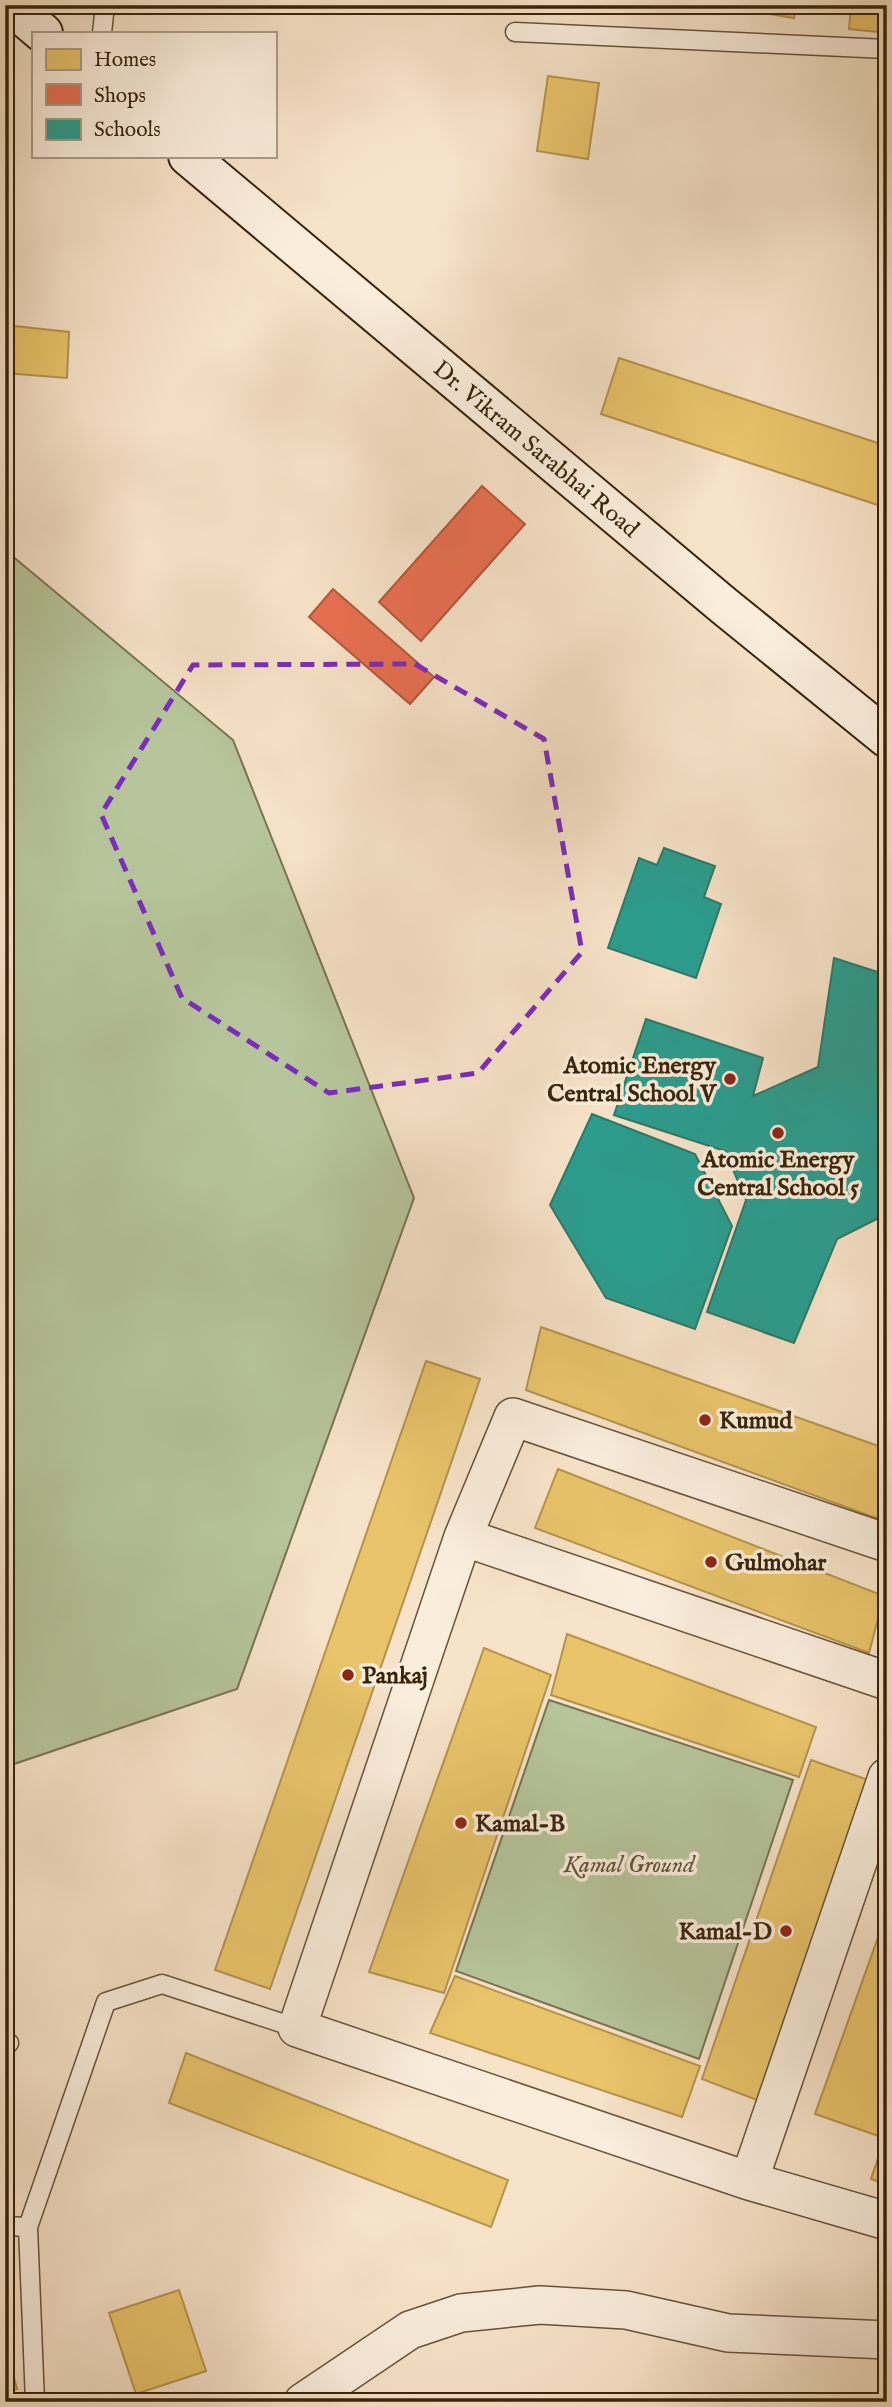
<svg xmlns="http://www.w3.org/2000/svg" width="892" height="2407" viewBox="0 0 892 2407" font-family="'IM FELL English',serif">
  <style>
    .green { fill: #b6c59b; stroke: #787452; stroke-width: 2 }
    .homes { fill: #e9c46a; stroke: #b4944d; stroke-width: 2 }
    .shops { fill: #e76f51; stroke: #b3583c; stroke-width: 2 }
    .schools { fill: #2a9d8f; stroke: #2e7967; stroke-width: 2 }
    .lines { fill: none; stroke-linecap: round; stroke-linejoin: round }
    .lane-casing { stroke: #68543a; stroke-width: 21 }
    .street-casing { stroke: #68543a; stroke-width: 40 }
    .secondary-casing { stroke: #39240a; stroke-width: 42 }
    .lane { stroke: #faeddc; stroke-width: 18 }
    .street { stroke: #faeddc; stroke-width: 37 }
    .secondary { stroke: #faeddc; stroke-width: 38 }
    .marked { fill: none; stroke: #7b2cbf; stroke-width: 5; stroke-dasharray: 14 9; stroke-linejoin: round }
    .poi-dot { fill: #8f2418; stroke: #faeddc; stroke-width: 2.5 }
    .labels { text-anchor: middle; stroke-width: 7; stroke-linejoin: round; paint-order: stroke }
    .street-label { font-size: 24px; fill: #39240a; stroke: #faeddc }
    .poi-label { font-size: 24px; font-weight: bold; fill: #39240a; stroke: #faeddc; text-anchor: start }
    .park-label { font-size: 24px; font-style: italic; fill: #5e5436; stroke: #faeddc }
  </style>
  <rect width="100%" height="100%" fill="#f7e3c9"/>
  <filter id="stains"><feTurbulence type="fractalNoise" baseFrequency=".00286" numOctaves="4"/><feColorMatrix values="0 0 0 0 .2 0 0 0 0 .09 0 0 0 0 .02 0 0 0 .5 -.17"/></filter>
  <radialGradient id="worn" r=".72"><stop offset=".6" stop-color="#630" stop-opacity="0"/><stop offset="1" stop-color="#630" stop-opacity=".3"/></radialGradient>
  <path class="green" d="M5,550L233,740L414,1198L237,1689L5,1767Z
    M549,1700L793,1780L699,2059L456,1971Z"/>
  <path class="homes" d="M739,5H797L794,18L739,9Z
    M851,5H887V33L849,29Z
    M548,76L599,83L588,159L537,151Z
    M5,325L69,332L67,378L5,373Z
    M619,358L887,446V508L601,414Z
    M541,1327L887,1449V1522L526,1390Z
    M426,1361L480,1379L270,1989L215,1970Z
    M558,1469L884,1596L869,1653L535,1528Z
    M567,1634L816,1727L799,1777L551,1695Z
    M484,1648L551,1675L444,1993L369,1972Z
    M811,1760L871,1781L762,2102L702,2079Z
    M887,1912V2120L881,2137L815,2114Z
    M455,1976L700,2066L682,2117L430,2033Z
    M186,2053L508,2180L491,2227L169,2103Z
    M887,2132V2185L871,2179Z
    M179,2290L206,2371L136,2394L109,2313Z
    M5,2343L17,2389L5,2392Z"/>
  <path class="shops" d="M482,486L525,524L421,641L379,602Z
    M333,589L434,677L410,704L309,617Z"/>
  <path class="schools" d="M664,848L715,866L704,897L721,904L696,978L608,948L639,858L657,865Z
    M834,958L887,975V1214L837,1239L794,1343L707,1312L746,1200L725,1151L614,1115L646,1019L763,1058L753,1096L818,1067Z
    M592,1114L695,1154L732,1226L695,1329L606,1298L550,1205Z"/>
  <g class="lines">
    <defs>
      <path id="lane" d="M515,32L887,49
        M102,33L105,5
        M5,2044L9,2043
        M5,2226L28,2227L106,2002L162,1984L297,2028
        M28,2227L35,2402"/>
      <path id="street" d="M463,1537L887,1681
        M887,1543L513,1417L463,1537L297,2028L749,2181L887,2221
        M749,2181L887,1777
        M303,2402L410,2330L461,2313L540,2305L626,2310L728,2333L887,2340"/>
      <g id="secondary">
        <path d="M10,5L43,33"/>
        <path id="s1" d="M188,156L723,605L887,738"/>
      </g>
    </defs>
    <use href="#lane" class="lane-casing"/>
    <use href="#street" class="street-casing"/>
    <use href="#secondary" class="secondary-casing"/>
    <use href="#lane" class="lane"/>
    <use href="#street" class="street"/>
    <use href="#secondary" class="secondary"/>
  </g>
  <path class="marked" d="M415,664L544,739L582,952L478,1073L329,1093L182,998L101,814L193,665Z"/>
  <g class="poi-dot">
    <circle cx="730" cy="1079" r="7"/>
    <circle cx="778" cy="1133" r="7"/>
    <circle cx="705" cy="1420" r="7"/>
    <circle cx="711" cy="1562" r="7"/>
    <circle cx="348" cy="1675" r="7"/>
    <circle cx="461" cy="1823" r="7"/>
    <circle cx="786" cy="1931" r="7"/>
  </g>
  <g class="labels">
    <g class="street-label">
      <text dy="8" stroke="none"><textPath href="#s1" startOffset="455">Dr. Vikram Sarabhai Road</textPath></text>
    </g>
    <g class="poi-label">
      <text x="716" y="1073" text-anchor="end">Atomic Energy<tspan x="716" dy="28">Central School V</tspan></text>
      <text x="778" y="1167" text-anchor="middle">Atomic Energy<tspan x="778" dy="28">Central School 5</tspan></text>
      <text x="719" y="1428">Kumud</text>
      <text x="725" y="1570">Gulmohar</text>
      <text x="362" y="1683">Pankaj</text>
      <text x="475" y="1831">Kamal-B</text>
      <text x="772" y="1939" text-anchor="end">Kamal-D</text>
    </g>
    <g class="park-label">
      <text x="629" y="1872">Kamal Ground</text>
    </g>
  </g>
  <rect width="892" height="2407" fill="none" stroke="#f7e3c9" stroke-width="28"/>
  <rect x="7" y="7" width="878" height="2393" fill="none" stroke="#39240a" stroke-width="3.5"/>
  <rect x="14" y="14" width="864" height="2379" fill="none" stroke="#39240a" stroke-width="2"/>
  <rect x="32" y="32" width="245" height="126" fill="#faeddc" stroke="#ad9d88" stroke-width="2"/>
  <rect x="46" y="49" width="35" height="21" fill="#e9c46a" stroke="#ad9d88" stroke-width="2"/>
  <text x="94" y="66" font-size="21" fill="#39240a">Homes</text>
  <rect x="46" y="84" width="35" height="21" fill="#e76f51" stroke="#ad9d88" stroke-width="2"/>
  <text x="94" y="102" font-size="21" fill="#39240a">Shops</text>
  <rect x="46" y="119" width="35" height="21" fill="#2a9d8f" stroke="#ad9d88" stroke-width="2"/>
  <text x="94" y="136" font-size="21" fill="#39240a">Schools</text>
  <rect width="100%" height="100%" filter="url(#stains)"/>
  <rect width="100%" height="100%" fill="url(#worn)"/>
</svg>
